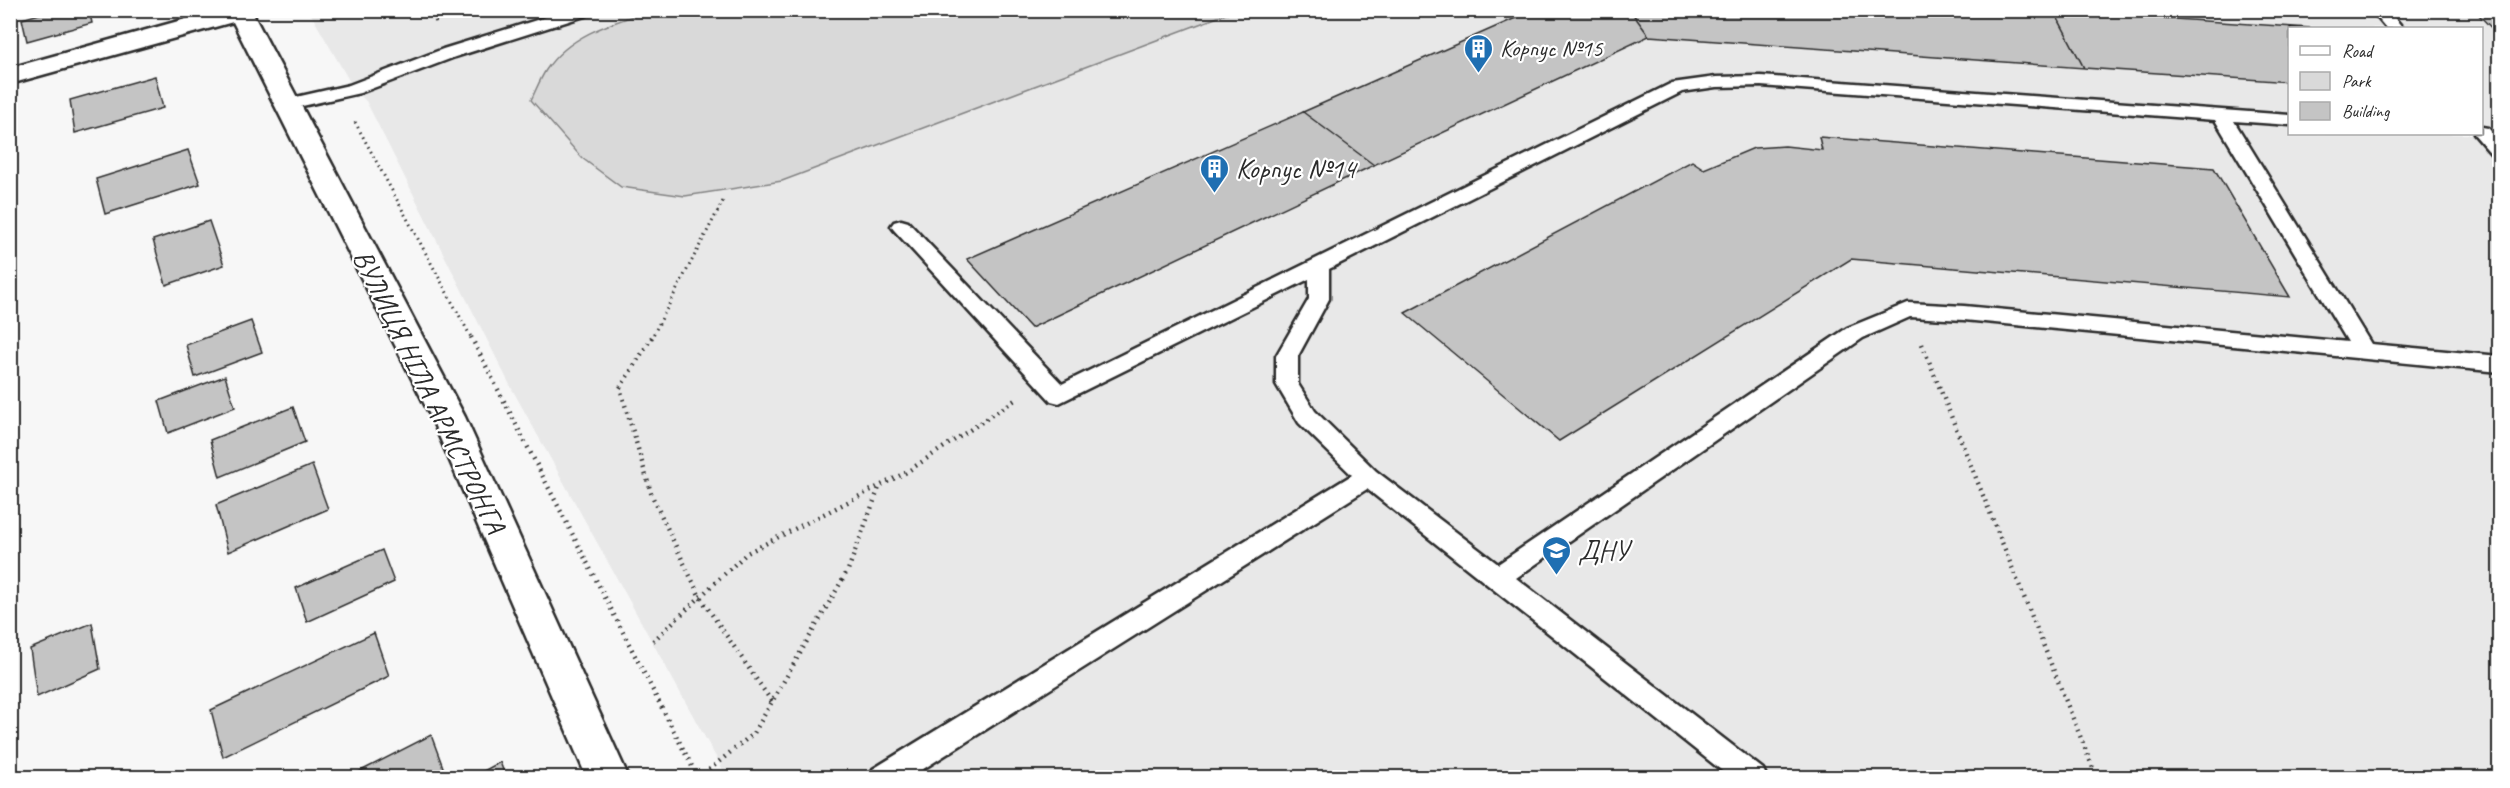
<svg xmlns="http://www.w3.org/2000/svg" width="2510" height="788" viewBox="0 0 2510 788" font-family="Caveat,sans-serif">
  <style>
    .built { fill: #e8e8e8; fill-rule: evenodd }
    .green { fill: #d9d9d9; stroke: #828282; stroke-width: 1.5 }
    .building { fill: #c4c4c4; stroke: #2b2b2b; stroke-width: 1.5 }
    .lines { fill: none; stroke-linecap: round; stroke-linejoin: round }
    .service-casing { stroke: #2b2b2b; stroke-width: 5 }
    .minor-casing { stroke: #2b2b2b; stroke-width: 5 }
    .path-far1 { stroke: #2b2b2b; stroke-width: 3; stroke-dasharray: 1.5 4; stroke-linecap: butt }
    .path { stroke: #2b2b2b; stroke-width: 4.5; stroke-dasharray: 1.5 5; stroke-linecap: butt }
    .service { fill: #fff; fill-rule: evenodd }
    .minor { fill: #fff; fill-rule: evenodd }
    .labels { text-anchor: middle; stroke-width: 4.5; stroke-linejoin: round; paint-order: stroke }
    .far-poi-label { font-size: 24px; fill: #2b2b2b; stroke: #fff; text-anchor: start }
    .poi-label { font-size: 28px; fill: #2b2b2b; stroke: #fff; text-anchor: start }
    .street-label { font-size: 28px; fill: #2b2b2b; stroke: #fff }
  </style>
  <rect width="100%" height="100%" fill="#f7f7f7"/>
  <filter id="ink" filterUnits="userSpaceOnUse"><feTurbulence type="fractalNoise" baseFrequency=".0167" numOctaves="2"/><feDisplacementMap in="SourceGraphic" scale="12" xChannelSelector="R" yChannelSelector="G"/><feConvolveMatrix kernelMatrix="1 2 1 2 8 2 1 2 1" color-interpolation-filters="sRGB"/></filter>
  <g filter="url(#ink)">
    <path class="built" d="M309,11H2499V777H727L512,389L366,101L354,89ZM2290,28H2482V134H2290Z"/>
    <path class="green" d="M648,11V10L1234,11L782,181L685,196L621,187L582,158L531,100C536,90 540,79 546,70C568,36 611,23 648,11Z"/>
    <path class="building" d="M53,10H89L92,23L27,41L22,19Z
      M1534,10H1630L1649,36L1374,165L1303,112Z
      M1630,10L2054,11L2084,68L1649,36Z
      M2054,11L2311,28H2290V82L2084,68Z
      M2478,14L2500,16V37Z
      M155,76L163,108L75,133L70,100Z
      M1303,112L1374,165L1031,328L967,259Z
      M1819,137L2214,168L2290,297L1851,259L1559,441L1405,313L1692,161L1704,169L1754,148L1785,146L1822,150Z
      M188,150L200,184L105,214L96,179Z
      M209,221L224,265L166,285L153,240Z
      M251,321L262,352L195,377L186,345Z
      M225,376L235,407L168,433L159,401Z
      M293,407L305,442L220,477L210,440Z
      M312,465L328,509L228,552L216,505Z
      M382,550L394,582L307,622L296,588Z
      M92,623L100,669L37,697L30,649Z
      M374,633L389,676L223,757L211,710Z
      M431,735L447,778H347Z
      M500,762L506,778H471Z"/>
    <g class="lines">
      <defs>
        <path id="service" d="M569,10H596L594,13L455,57L360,93L289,109L283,108L280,104L283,100L349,85L443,49Z
          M2371,10H2388L2403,28H2386Z
          M1761,76L2290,115V125L2234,121L2371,344L2500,356V372L1964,320L1910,317L1863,338L1516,578L1763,769L1767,778H1731L1367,489L909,778H869L873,769L1352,475L1299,423L1276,384V356L1309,299V279L1059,403L1051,401L894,230L891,226L894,222L901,220L908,222L1062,384L1672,83L1716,77ZM1761,86L2215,120L2348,342L1964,306L1908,303L1847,328L1498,564L1376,471L1315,411L1298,384V356L1329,299V269L1682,92L1716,87Z
          M2482,127L2488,128L2500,140V157L2493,156L2474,134H2482Z"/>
        <path id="minor" d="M218,10H251L465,417L629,778H587L431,417L233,22L10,84V68Z"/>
      </defs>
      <use href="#service" class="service-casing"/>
      <use href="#minor" class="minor-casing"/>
      <path class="path-far1" d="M433,10L436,24
        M355,122L472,339
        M651,339L724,199"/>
      <path class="path" d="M471,337L698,778
        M652,337L620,388L652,496L700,597L772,702
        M1922,344L2097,778
        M653,641L747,553L905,473L1015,400
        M699,778L754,733L848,570L880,485"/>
      <use href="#service" class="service"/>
      <use href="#minor" class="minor"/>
    </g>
  </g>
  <defs>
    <symbol id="building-pin" viewBox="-11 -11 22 30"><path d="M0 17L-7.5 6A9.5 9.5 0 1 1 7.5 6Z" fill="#1f6fb2" stroke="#fff"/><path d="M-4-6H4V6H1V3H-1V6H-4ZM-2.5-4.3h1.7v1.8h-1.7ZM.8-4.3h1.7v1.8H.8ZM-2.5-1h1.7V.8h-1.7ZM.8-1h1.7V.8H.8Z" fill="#fff"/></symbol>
    <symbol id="university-pin" viewBox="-11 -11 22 30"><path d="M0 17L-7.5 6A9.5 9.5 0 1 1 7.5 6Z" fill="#1f6fb2" stroke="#fff"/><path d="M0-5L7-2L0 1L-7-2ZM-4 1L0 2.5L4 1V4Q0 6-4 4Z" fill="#fff"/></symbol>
  </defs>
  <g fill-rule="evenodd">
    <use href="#building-pin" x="1462" y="32" width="33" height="45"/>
    <use href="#building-pin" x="1198" y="152" width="33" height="45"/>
    <use href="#university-pin" x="1540" y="534" width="33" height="45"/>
  </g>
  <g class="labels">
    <g class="far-poi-label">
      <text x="1500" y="56">Корпус №15</text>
    </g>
    <g class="poi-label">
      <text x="1236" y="178">Корпус №14</text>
      <text x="1578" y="560">ДНУ</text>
    </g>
    <g class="street-label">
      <text transform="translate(430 391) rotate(64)" y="10">ВУЛИЦЯ НІЛА АРМСТРОНГА</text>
    </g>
  </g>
  <rect width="2510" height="788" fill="none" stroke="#fff" stroke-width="36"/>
  <rect x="18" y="18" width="2474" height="752" fill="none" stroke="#2b2b2b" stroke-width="2" filter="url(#ink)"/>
  <rect x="2288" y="27" width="195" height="108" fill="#ffffff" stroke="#aaaaaa" stroke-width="1.5"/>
  <rect x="2300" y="46" width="30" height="9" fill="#ffffff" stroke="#aaaaaa" stroke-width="1.5"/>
  <text x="2342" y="57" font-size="18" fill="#2b2b2b">Road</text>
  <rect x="2300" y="72" width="30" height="18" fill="#d9d9d9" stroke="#aaaaaa" stroke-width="1.5"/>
  <text x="2342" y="87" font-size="18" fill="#2b2b2b">Park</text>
  <rect x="2300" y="102" width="30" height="18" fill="#c4c4c4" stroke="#aaaaaa" stroke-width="1.5"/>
  <text x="2342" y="117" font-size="18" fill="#2b2b2b">Building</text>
</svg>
